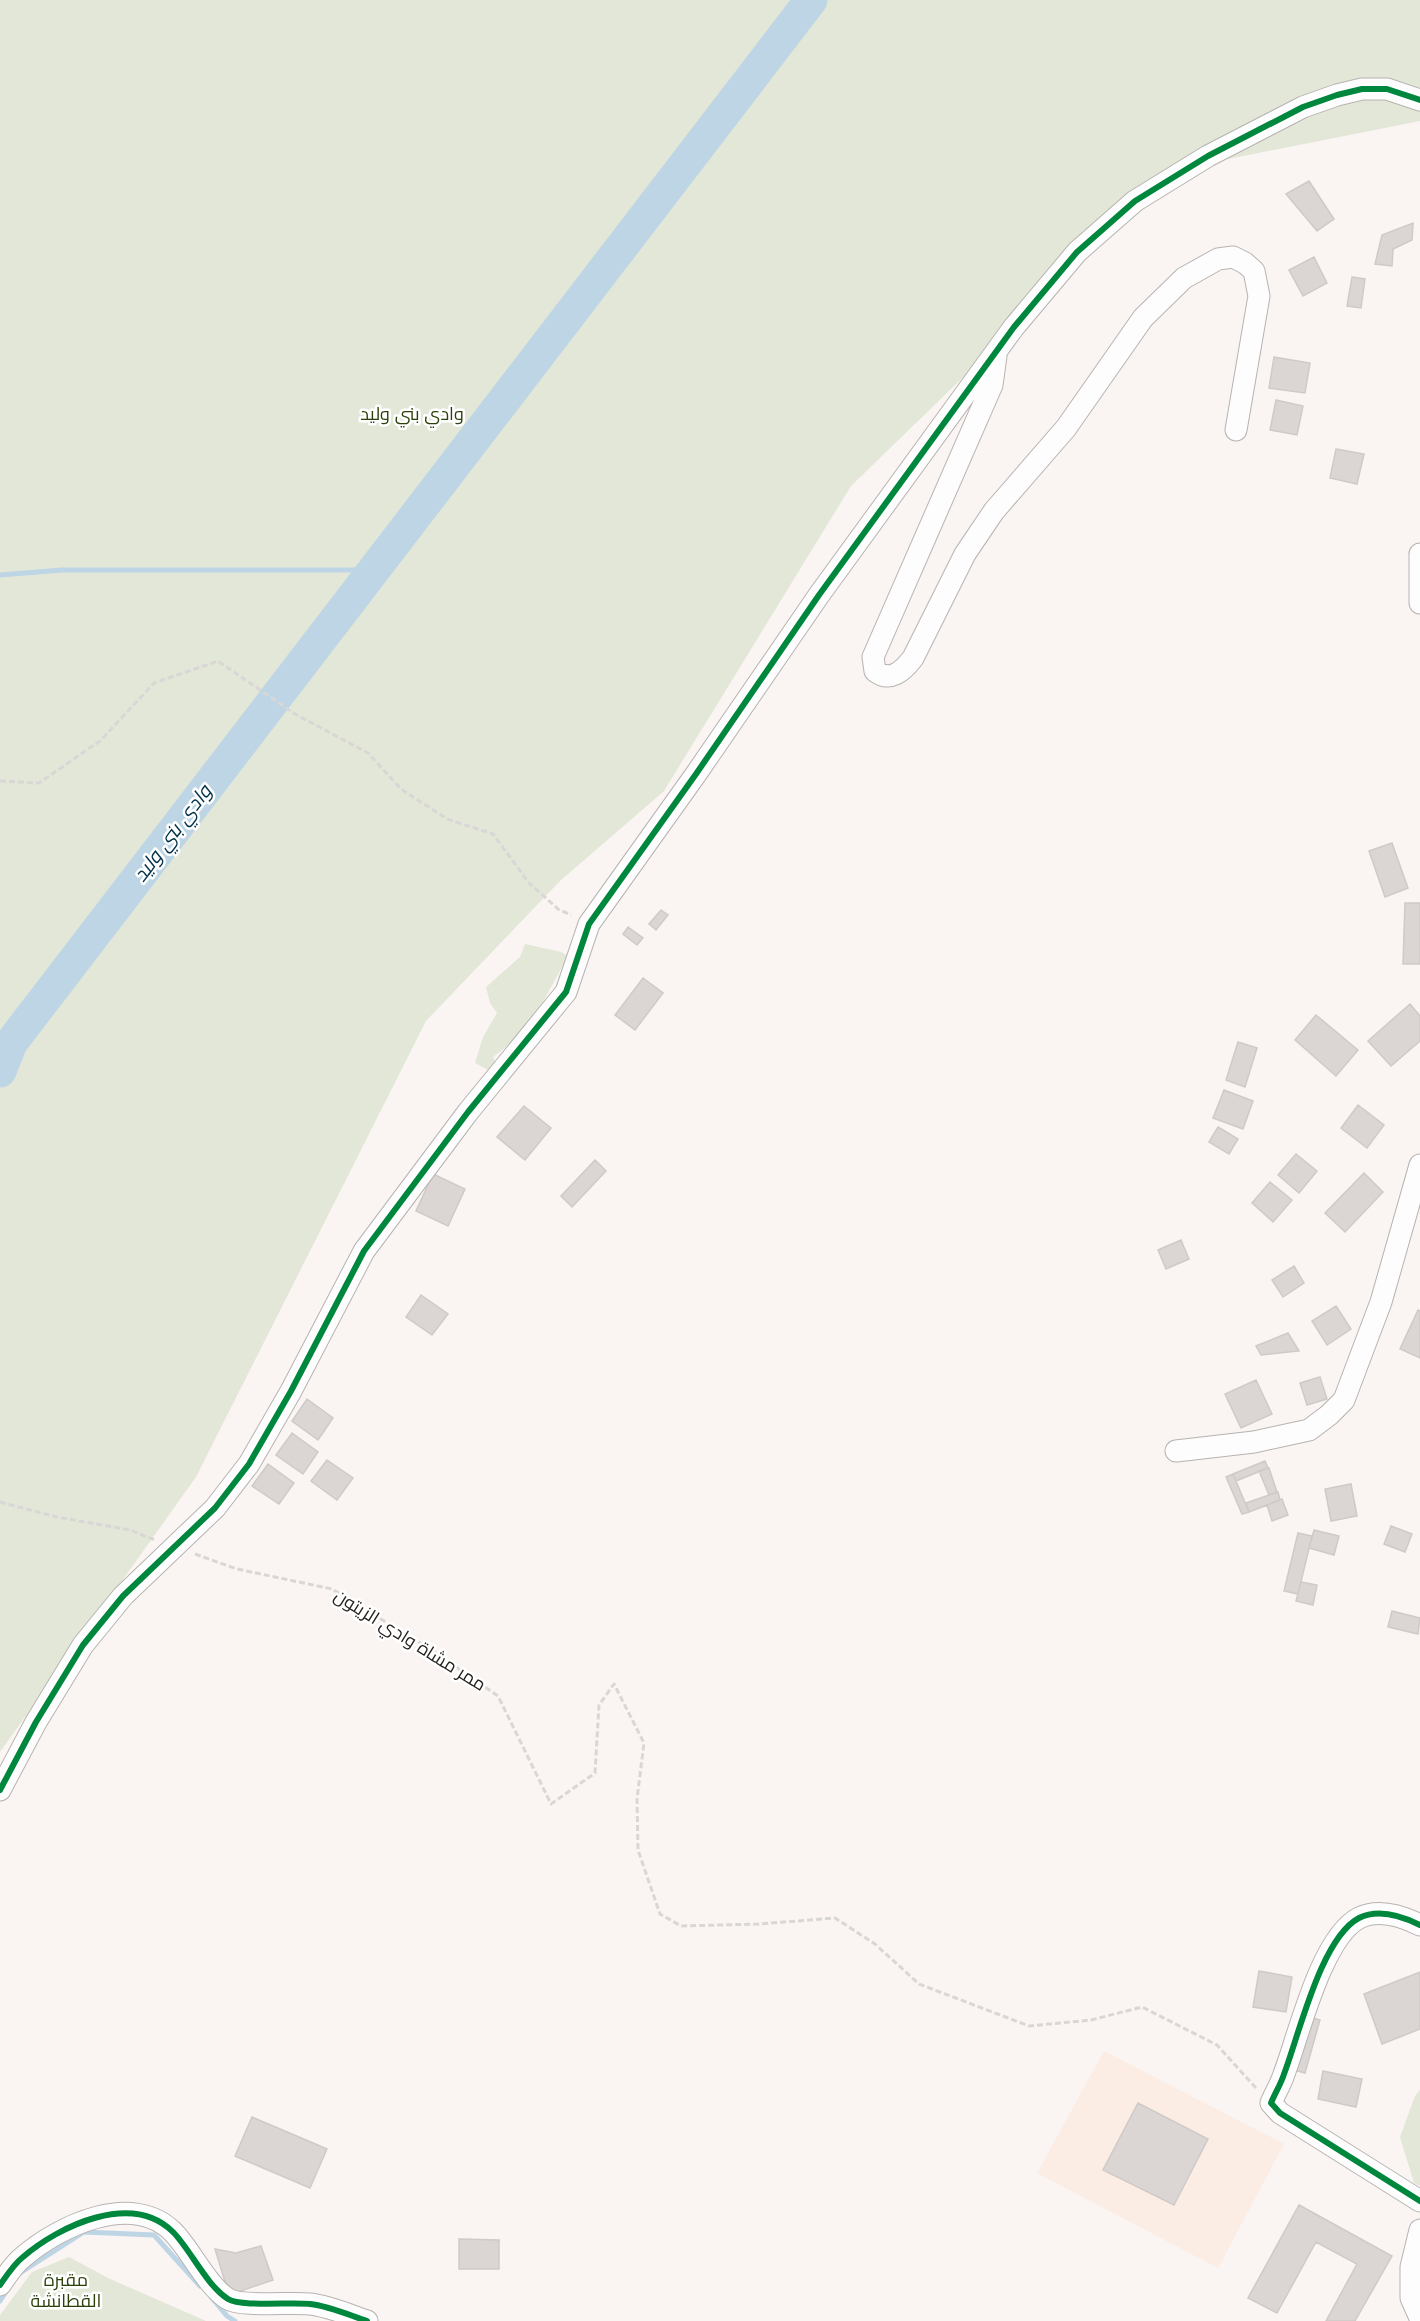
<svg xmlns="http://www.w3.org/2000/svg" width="1420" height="2321" viewBox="0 0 1420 2321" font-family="'PT Sans',Cairo,sans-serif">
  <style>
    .medical { fill: #fbede4 }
    .green { fill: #e3e7d8 }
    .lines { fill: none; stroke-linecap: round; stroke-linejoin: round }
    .stream { stroke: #bdd5e5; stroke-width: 5 }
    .river { stroke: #bdd5e5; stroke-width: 33 }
    .building { fill: #dbd6d4; stroke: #cecac8; stroke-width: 1.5 }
    .minor-casing { stroke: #b7b3b1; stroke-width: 23 }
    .path { stroke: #d9d7d6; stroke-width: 3; stroke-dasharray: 6 3; stroke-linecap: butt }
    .minor { stroke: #fefdfd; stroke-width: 21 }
    .cycleway-casing { stroke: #fff; stroke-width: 10 }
    .cycleway { stroke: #00873e; stroke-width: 6 }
    .labels { text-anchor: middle; stroke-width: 5; stroke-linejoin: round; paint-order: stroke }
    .park-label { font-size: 18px; fill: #2b400a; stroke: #fff }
    .street-label { font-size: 18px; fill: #23201e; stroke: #fff }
    .water-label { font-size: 20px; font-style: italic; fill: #003149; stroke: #fff }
  </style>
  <rect width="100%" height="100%" fill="#faf4f2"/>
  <path class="medical" d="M1104,2051L1284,2144L1218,2268L1037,2173Z"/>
  <path class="green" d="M0,0H1420V121L1178,169L851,486L664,791L560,881L426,1021L196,1477L0,1752Z
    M525,944L561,952L568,956L527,1031L493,1057L497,1066L490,1071L475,1063L483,1037L497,1013L490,1003L486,987L520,957Z
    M1420,2090V2186L1414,2183L1400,2137L1415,2096Z
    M69,2257L108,2278L206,2321H0V2315L32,2272Z"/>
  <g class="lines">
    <path class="stream" d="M0,575L62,570H375
      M20,2273L84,2232L154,2235L200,2286
      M211,2297L227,2316L235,2321
      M0,2301L7,2290"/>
    <path class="river" d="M0,1071L11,1043L811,0"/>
  </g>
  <path class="building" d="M1309,181L1334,219L1317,231L1286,194Z
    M1413,223L1412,240L1393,249L1392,266L1375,264L1382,235Z
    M1314,257L1327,283L1303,296L1289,270Z
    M1352,277L1365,279L1361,308L1347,306Z
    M1274,357L1310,363L1305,393L1269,388Z
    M1276,400L1303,406L1297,435L1270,430Z
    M1336,449L1364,454L1357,484L1330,478Z
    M1392,843L1408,888L1385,897L1369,851Z
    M1405,903H1420V964H1403Z
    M661,910L668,915L656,930L649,924Z
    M628,927L643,938L637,945L623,934Z
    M643,978L663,993L635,1030L615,1015Z
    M1410,1004L1420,1016V1041L1391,1066L1368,1041Z
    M1316,1015L1358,1050L1336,1076L1295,1040Z
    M1238,1042L1257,1048L1245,1087L1226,1080Z
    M1224,1090L1253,1101L1243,1129L1213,1118Z
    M1358,1105L1384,1125L1367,1148L1341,1128Z
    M524,1106L551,1128L525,1160L497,1137Z
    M1218,1127L1238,1139L1229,1154L1209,1142Z
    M1296,1154L1317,1171L1299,1193L1278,1175Z
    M595,1160L606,1171L572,1207L561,1196Z
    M1364,1173L1383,1192L1345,1232L1325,1213Z
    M433,1174L465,1189L448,1226L416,1211Z
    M1270,1182L1292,1200L1273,1222L1252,1203Z
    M1181,1240L1189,1259L1166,1269L1158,1250Z
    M1294,1266L1304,1283L1283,1297L1272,1280Z
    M421,1295L448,1314L432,1335L406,1317Z
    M1336,1306L1351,1329L1327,1345L1312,1321Z
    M1418,1310L1420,1311V1358L1400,1349Z
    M1288,1333L1299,1351L1261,1355L1256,1346Z
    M1320,1377L1327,1399L1307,1405L1300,1383Z
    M1256,1380L1272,1414L1241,1428L1225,1394Z
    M307,1399L333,1418L318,1440L292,1421Z
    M292,1433L318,1452L303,1474L276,1455Z
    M327,1460L353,1478L337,1500L311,1481Z
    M1265,1461L1268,1468L1236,1481L1233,1474Z
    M268,1464L294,1483L279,1504L252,1486Z
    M1269,1468L1277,1492L1269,1495L1259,1471Z
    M1233,1474L1249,1512L1242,1514L1226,1477Z
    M1351,1484L1357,1516L1331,1521L1325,1489Z
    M1278,1492L1280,1500L1249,1512L1246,1503Z
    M1282,1499L1288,1515L1272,1521L1267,1505Z
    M1391,1526L1412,1534L1405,1552L1384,1544Z
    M1314,1530L1339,1536L1334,1555L1309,1548Z
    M1298,1533L1312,1536L1298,1594L1284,1591Z
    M1301,1582L1317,1585L1313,1605L1296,1601Z
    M1392,1611L1420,1618L1418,1634L1388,1627Z
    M1259,1971L1292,1977L1286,2012L1253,2007Z
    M1420,1972V2029L1382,2044L1364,1994Z
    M1310,2017L1320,2020L1305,2073L1294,2070Z
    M1323,2071L1362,2079L1356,2107L1318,2099Z
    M1138,2103L1208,2139L1174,2205L1103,2170Z
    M252,2117L327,2149L310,2188L235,2156Z
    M1299,2205L1392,2256L1355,2321H1326L1357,2264L1316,2242L1277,2313L1248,2298Z
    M459,2239L499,2240V2269H459Z
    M261,2246L273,2280L229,2295L215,2249L236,2253Z"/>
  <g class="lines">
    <defs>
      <path id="minor" d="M996,356L992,385L873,657L875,671C890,683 903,671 913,658L965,554L994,511L1066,428L1143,318L1184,278L1218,259L1233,257L1245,263L1254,271L1259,296L1236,430
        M1420,554V603
        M1176,1451L1254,1442L1309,1430L1329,1415L1344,1400L1381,1302L1420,1165
        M0,1790L36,1722L83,1645L123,1596L215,1508L249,1464L291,1391L364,1251L468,1112L566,992L589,924L696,774L819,595L1014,327L1077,252L1135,201L1208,156L1303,107L1337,95L1362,89H1387L1420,100
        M1420,1925C1402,1916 1379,1908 1359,1918C1321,1938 1299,2035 1284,2074C1281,2084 1275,2093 1271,2103L1280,2113L1420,2201
        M1420,2230L1411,2267V2298L1420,2318
        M0,2285C7,2275 14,2264 23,2257C59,2226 132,2191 173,2232C190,2249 207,2286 228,2299C241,2307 291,2302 310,2304C329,2306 349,2315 367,2321"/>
    </defs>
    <use href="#minor" class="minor-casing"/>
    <path class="path" d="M0,781L39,783L100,741L154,683L218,661L295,714L368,753L401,789L447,819L493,834L529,883L558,909L571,915
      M0,1502L57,1517L130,1530L155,1540
      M195,1554L237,1569L332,1589L430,1649L498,1696L551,1804L595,1773L599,1705L614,1684L644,1743L637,1799L638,1850L660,1914L681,1926L759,1924L835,1918L875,1944L919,1984L1029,2026L1091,2020L1142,2007L1217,2045L1256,2088"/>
    <use href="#minor" class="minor"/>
    <defs>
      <path id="cycleway" d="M0,1790L36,1722L83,1645L123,1596L215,1508L249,1464L291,1391L364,1251L468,1112L566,992L589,924L696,774L819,595L1014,327L1077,252L1135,201L1208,156L1303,107L1337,95L1362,89H1387L1420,100
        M1420,1925C1402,1916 1379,1908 1359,1918C1321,1938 1299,2035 1284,2074C1281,2084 1275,2093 1271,2103L1280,2113L1420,2201
        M0,2285C7,2275 14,2264 23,2257C59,2226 132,2191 173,2232C190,2249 207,2286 228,2299C241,2307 291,2302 310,2304C329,2306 349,2315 367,2321"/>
    </defs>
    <use href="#cycleway" class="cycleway-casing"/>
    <use href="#cycleway" class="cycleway"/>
  </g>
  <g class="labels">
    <g class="park-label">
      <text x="412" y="420">وادي بني وليد</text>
      <text x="66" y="2286">مقبرة<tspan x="66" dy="21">القطانشة</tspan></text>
    </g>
    <g class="street-label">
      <text transform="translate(410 1640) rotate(32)" y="6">ممر مشاة وادي الزيتون</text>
    </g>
    <g class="water-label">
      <text transform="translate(172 833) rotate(-53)" y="7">وادي بني وليد</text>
    </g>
  </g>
</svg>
